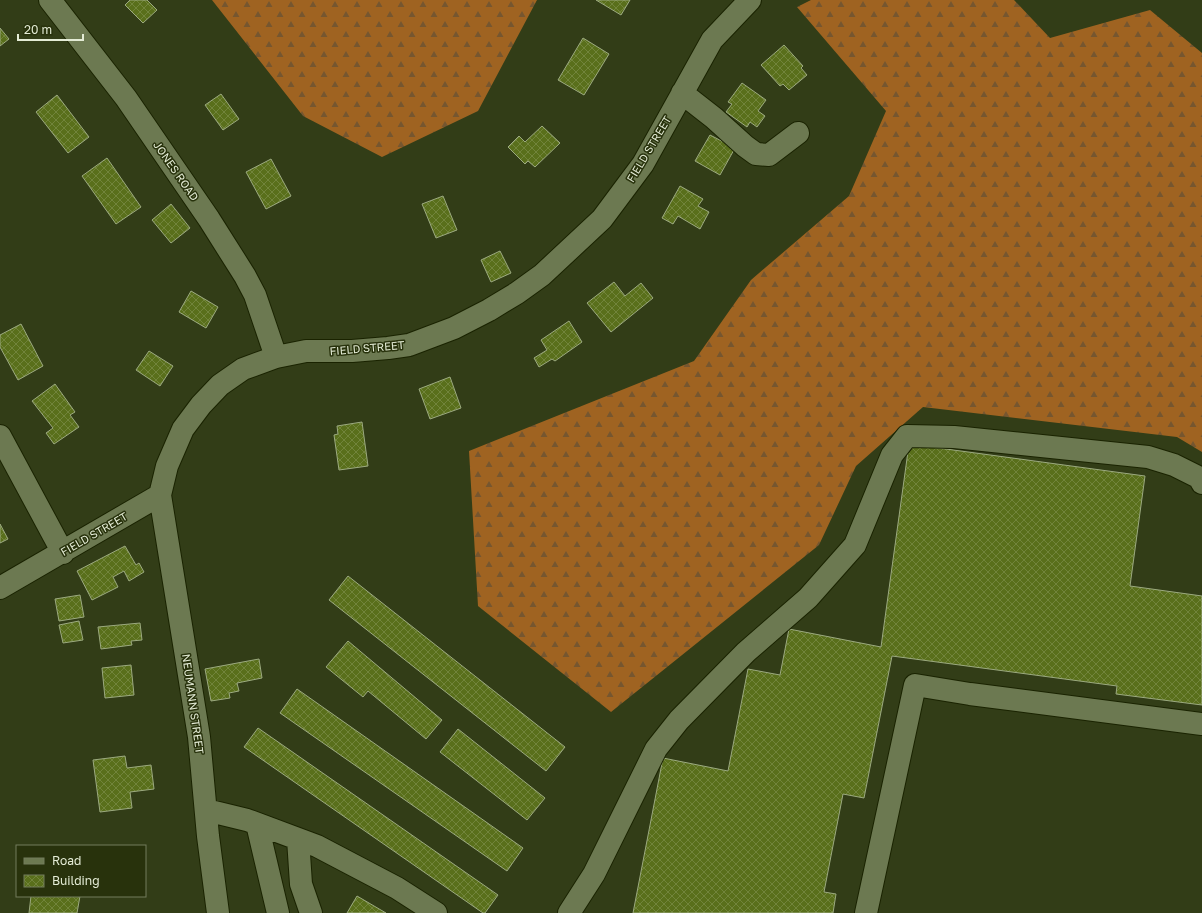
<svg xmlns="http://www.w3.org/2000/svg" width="1202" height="913" viewBox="0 0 1202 913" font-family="'Golos Text',sans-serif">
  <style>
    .forest { fill: url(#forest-firs) }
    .building { fill: url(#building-cross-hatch); stroke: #9caa80 }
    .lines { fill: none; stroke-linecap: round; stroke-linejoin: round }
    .minor-casing { stroke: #1a2300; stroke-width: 24 }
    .minor { stroke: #6c7951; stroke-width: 22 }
    .labels { text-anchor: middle; stroke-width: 3; stroke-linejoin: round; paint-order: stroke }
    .street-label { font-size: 11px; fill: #e4ecd6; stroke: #28320c }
  </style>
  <defs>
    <pattern id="forest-firs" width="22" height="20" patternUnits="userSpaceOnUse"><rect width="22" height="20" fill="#9f6321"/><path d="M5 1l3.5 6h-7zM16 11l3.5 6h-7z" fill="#76562f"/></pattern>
    <pattern id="building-cross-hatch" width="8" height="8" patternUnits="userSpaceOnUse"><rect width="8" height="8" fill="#596f1b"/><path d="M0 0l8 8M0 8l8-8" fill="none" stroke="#71843b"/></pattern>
  </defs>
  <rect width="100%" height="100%" fill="#323d17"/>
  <path class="forest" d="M212,0H537L478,111L382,157L303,116Z
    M811,0H1014L1050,38L1150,10L1202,53V452L1177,437L923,407L856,466L819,545L611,712L478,606L469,451L694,361L751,280L849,196L886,111L797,7Z"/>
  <path class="building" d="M130,0H147L157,10L143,23L125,5Z
    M596,0H630L621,15Z
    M0,28L9,39L0,46Z
    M583,38L609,54L584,95L558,80Z
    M784,45L803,66L801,68L807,75L789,90L783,84L780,86L761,65Z
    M742,83L766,100L758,111L765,116L757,127L750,122L747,127L726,112L732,104L728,102Z
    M221,94L239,119L223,130L205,105Z
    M57,95L89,137L68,153L36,112Z
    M542,126L560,143L535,167L528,161L525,164L508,147L519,136L525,142Z
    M710,135L735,148L720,175L695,161Z
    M107,158L141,207L116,224L82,176Z
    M271,159L291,196L266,209L246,172Z
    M680,186L703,199L698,206L709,212L700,229L678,216L673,224L662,218Z
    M443,196L457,230L436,238L422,204Z
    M171,204L190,228L171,243L152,220Z
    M500,251L511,273L491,282L481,260Z
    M614,282L625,296L641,283L653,298L611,332L587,303Z
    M191,291L218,307L206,328L179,312Z
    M569,321L582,342L555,361L552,359L539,367L534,358L547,350L541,340Z
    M21,324L43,366L18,380L0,347V335Z
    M149,351L173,366L160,386L136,370Z
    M450,377L461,408L430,419L419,389Z
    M55,384L75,412L70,415L79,427L54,444L46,433L53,428L32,401Z
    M362,422L368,466L339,470L334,435L338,434L337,426Z
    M909,444L1145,476L1130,586L1202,596V705L1116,694L1117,686L892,656L864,798L843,794L824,892L836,894L833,913H633L663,758L728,771L748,669L780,675L789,629L881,647Z
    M0,524L8,539L0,543Z
    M125,546L136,565L139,563L144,572L129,581L124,571L113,577L118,587L92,600L77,571Z
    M348,576L565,747L546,771L329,600Z
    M80,595L84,617L59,621L55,599Z
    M79,621L83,640L63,643L59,625Z
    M140,623L142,640L131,641L132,645L101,649L98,627Z
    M348,641L442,720L426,739L368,691L363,697L326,667Z
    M259,659L262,678L237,683L239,691L229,693L230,698L211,701L205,669Z
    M131,665L134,695L105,698L102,668Z
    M297,689L523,848L507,871L280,713Z
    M258,728L498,895L485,913H483L244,747Z
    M458,729L545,798L527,820L440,752Z
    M125,756L127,768L151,765L154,789L130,792L132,808L100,812L93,760Z
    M31,896H80L77,913H29Z
    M357,896L386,913H347Z"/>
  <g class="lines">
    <defs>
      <path id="minor" d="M50,0L126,98L209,219L245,276L255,295L276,357
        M682,93L714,118L745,146L756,154L769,155L798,133
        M0,436L63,553
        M0,588L160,495
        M206,810L247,820L317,846L397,888L436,913
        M257,824L278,913
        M298,839L301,884L311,913
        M218,913L208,836L199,737L160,495L167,466L183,429L201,405L220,385L243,369L276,357L306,351H352L388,348L409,345L454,328L489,310L517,293L542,275L602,219L643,164L712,40L750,0
        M569,913L594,874L656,749L679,720L746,652L808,598L855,545L892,455L907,436L954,437L1148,457L1174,465L1200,478L1202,483
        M866,913L915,685L970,694L1202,724"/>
    </defs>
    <use href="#minor" class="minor-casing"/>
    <use href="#minor" class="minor"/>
  </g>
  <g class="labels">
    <g class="street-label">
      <text transform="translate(649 149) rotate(-59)" y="4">FIELD STREET</text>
      <text transform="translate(176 171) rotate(55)" y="4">JONES ROAD</text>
      <text transform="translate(367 348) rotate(-5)" y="4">FIELD STREET</text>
      <text transform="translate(94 534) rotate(-30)" y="4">FIELD STREET</text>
      <text transform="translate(193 704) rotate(82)" y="4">NEUMANN STREET</text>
    </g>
  </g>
  <rect x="16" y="845" width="130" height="52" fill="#28320c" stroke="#737c5d"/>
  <rect x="24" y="858" width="20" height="6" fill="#6c7951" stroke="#737c5d"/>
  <text x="52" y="865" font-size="12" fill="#e4ecd6">Road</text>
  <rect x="24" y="875" width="20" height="12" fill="url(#building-cross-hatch)" stroke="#737c5d"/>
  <text x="52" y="885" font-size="12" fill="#e4ecd6">Building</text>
  <path d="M18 34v6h65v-6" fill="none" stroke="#e4ecd6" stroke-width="2"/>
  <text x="24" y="34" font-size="12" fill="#e4ecd6" stroke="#28320c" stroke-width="3" paint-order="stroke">20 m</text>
</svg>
